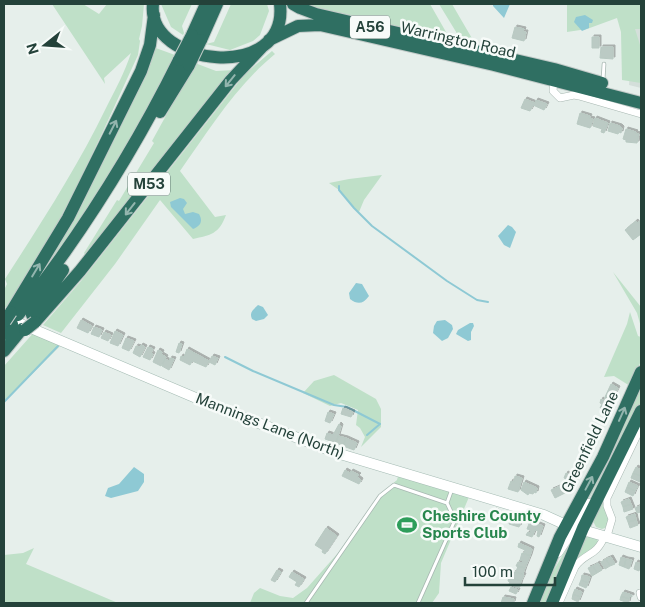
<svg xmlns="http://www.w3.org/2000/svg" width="645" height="607" viewBox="0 0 645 607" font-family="'Public Sans',sans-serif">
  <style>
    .built { fill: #d4dfda }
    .green { fill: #bfe0c8 }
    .water { fill: #8ec9d4 }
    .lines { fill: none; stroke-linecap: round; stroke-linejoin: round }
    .stream { stroke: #8ec9d4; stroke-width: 2 }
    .building { fill: #bbcac4; stroke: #b8c9c2; filter: url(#shadow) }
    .lane-casing { stroke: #a8b8b2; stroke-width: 4.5 }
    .street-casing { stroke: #a8b8b2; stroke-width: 8 }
    .secondary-casing { stroke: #a4bbb3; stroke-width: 11 }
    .highway-casing { stroke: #c2cac8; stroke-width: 14 }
    .lane { stroke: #fff; stroke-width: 3 }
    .street { stroke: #fff; stroke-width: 7 }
    .secondary { stroke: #fff; stroke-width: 10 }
    .highway { stroke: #2f6f62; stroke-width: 12 }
    .highway-bridge-casing { stroke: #c2cac8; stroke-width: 14; stroke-linecap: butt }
    .highway-bridge { stroke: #2f6f62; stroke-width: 12 }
    .oneway { stroke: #93b5ae }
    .labels { text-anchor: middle; stroke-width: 5; stroke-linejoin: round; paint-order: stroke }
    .shield { fill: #f7fbf9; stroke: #637a73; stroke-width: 1 }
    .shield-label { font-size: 14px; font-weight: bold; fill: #24423a }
    .street-label { font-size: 15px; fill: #24423a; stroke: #f7fbf9 }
    .leisure-label { font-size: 15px; font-weight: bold; fill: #27864d; stroke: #f7fbf9; text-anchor: start }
  </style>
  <defs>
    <filter id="shadow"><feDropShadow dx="2" dy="-2" stdDeviation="0" flood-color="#0004"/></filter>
  </defs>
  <rect width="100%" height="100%" fill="#e6efeb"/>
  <path class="built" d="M632,29H641V88L629,85Z"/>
  <path class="green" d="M52,4H83L99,14L107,4H144L142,26L139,39L140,41L138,55C98,141 61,230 6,307H4V290L7,284L5,279C41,223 77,168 106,108C115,90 125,72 131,53L104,78L105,84Z
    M161,4H192L182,26L184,33L183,35L171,27Z
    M231,4H267L269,11L260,35L253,41L230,50L206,44L214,42Z
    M304,4H430L450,39L308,6Z
    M439,4H452L477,47L461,40Z
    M567,4H641V29H635L641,48V83L622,80L621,32L617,18L587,29L567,32Z
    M153,47L175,55C140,129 95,197 51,265L49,261L83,203L93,177Z
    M272,51L275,54C236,86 209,130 180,171L215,217L226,215C219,234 211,235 193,239L160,200L115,264L61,333L43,325L81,281L245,74Z
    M195,63L216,71L235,70L86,256L84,253L117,200L119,201L154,143L152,141Z
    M382,175L364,200L359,212L354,208L339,190L329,183L349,179Z
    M613,272L641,307V327L637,313Z
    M630,312L638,336L641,337V361L630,386L614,376L604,377L627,324Z
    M36,330L64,342L4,402V366Z
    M334,375L376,399L381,409V427L361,447L365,437L360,428L356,425L358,410L341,403L330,406L303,393L314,381Z
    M641,386V405L619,449L585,505L583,504Z
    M398,476L469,497L441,563L439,593L432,603H250L254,593L260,588L280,596L293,598L307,588L338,553L379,495L397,480Z
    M604,500L610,521L605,528L602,529L596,527L593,521Z
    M587,536L597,537L598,543C591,553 580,555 573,565L583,539Z
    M572,540L548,603H539L547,581Z
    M34,548L26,564L118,603H4V555L23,553Z"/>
  <path class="water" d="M493,4H510L504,18L493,6Z
    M585,15L593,20L592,23H589V28L582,31L574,22L576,17Z
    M180,198L184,199L187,203L183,209L185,214L193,212L199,214C203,221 201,226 193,229L171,207L170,202Z
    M508,225L512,227L516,232L510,248L504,245L498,236Z
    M356,283L362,284L369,296C363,304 358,305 350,299L349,293Z
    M258,305L263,307L268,315L264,319L256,321L252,319C249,312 253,310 258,305Z
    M445,320L452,325L453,329L448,338L442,341L433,333L434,326L437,321Z
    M470,323H473L474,326L471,332V340L468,341L456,334L458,330Z
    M134,467L144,474V482L138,491L111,498L105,496L108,488L119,484Z"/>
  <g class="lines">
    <path class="stream" d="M339,186V190L354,208L372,226L447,281L477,300L488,302
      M225,357L253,371L334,405L347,407L380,424L367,435
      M4,402L58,346"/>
  </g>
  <path class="building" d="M515,27L524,29L523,32H526L524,41L512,38Z
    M592,37H599V48H592Z
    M601,47H613V59L600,58Z
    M525,99L535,103L536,100L547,104L544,110L533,105L530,111L521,108Z
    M580,113L590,116L589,118L593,119L590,128L577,124Z
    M595,118L608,123L604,133L601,132L602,129L593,126Z
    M610,123L620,126L622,128L621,133L619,132L618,134L608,131Z
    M626,129L636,132L635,133L639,134L637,143L626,142V140L623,139Z
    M636,221L637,223L640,221L641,222V234L633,240L625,230Z
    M81,320L92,326L88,333L77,328Z
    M94,327L102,330L99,337L91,334Z
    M115,331L123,335L118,346L110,343Z
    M104,332L111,335L108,341L101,338Z
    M126,338L134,341L129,351L122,348Z
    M179,343L182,344L179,353L176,352Z
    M141,345L145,347L140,357L133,353L136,346L140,347Z
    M148,347L153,349L151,353L153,354L150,360L143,357Z
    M187,349L209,361L206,367L192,361L190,365L180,360L181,356L184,357Z
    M158,350L162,352L161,354L166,357L161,366L153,362Z
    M212,356L218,358L215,365L209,362Z
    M170,358L174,359L169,370L162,366L165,359L169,361Z
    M611,384L618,388L612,400L605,397Z
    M605,397L612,400L607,411L600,408L602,404L600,403L601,399L604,401Z
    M343,408L353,412L351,417L341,414Z
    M328,412L334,414L330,423L325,421Z
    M339,424L341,426L336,443L325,439L327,433L333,435Z
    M338,436L346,438L343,446L336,443Z
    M346,438L357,443L354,450L343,446Z
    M636,467L641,470V476L633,473Z
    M345,470L350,473L351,471L359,475L357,477L361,480L359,484L342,476Z
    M572,471L579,474L575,483L564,478L566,473L570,475Z
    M633,473L640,476V482L631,478Z
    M515,476L522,478L518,492L508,489L511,481L514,482Z
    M524,482L537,488L536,493L534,492L533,494L529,493L528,495L521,490Z
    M629,482L638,486L635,491L627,487Z
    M563,485L567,492L555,498L551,490Z
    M627,487L635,491L633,496L625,492Z
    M629,499L631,504L623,507L621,502Z
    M631,504L633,509L624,512L623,507Z
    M640,506L641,512L637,513L635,508Z
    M494,510L497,511V513L503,515L502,521L492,519Z
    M635,514L636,520L628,522L626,517Z
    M511,518L521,521L519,527L509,524Z
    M636,520L638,525L630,528L628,522Z
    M530,521L543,526L539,537L537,536L538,531L535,530L532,537L526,535L528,532L530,533L531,530L527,529Z
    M326,528L337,536L325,554L322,552L323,550L315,545Z
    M519,543L532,549L530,556L524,553L525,550L518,547Z
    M522,553L530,556L525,568L516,566L518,562L522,563L523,561L520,560Z
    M611,557L615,564L610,566L606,559Z
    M621,557L626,559L624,567L619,565Z
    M606,559L610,566L605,569L601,562Z
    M626,559L632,560L629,569L624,567Z
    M636,562L641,564L639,571L634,569Z
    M598,563L602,570L597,573L593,566Z
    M518,566L525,568L523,574L516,572Z
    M593,566L597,573L592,576L588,568Z
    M277,570L281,572L275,582L271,580Z
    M292,572L304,579L299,587L295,585L297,582L289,577Z
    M514,572L524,575L521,581L512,578Z
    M582,575L590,577L588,583L581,580Z
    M509,577L521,581L519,588L509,584L510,582L508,581Z
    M581,580L588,583L586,588L579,585Z
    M511,587L518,590L516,594L509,591Z
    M575,589L582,592L580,597L573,594Z
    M623,592L632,595V597L630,596L629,599L621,596Z
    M573,594L580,597L578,602L572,599Z
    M621,596L629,599L628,603L620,600Z
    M503,597L514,599L513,603H501Z"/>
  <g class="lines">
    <defs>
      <path id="lane" d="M603,80L604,64
        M447,503L452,489
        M306,603L380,496L394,485L447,503L455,520L418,603"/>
      <path id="street" d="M554,80L553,91L560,98L574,95L579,96L641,114
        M607,536L612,519L607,506V498L641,427
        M640,593L641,597
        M559,603L575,567C585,552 596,558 605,535"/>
      <path id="secondary" d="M7,318L229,412L340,454L544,515L566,525L641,547
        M558,552L589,504"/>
      <path id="highway" d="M153,4C146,67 289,83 280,4
        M293,4L300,8L316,14L554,69L602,83
        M192,35L206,4
        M201,40L217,4
        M269,40L298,26L320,25L494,65L641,103
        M160,112L189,65
        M11,312L68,218L141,71L150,45L154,15
        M18,315C80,236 134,151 179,60
        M32,315L63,270
        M35,322L80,271L231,80L263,46
        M4,334L12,324
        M4,351L22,329
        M533,603L560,537L603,457L641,372
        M552,603L583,528L641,411"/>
    </defs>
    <use href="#lane" class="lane-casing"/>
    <use href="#street" class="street-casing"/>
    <use href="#secondary" class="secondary-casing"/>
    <use href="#highway" class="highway-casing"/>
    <use href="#lane" class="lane"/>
    <use href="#street" class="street"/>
    <use href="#secondary" class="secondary"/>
    <use href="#highway" class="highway"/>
    <defs>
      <path id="highway-bridge" d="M179,60L192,35
        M189,65L201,40
        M5,321L11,312
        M25,330L35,322"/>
    </defs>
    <use href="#highway-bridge" class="highway-bridge-casing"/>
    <use href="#highway-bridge" class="highway-bridge"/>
  </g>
  <defs><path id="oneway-shaft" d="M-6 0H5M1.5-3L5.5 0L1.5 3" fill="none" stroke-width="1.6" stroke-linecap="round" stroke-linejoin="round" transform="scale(1.25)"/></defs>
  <g class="oneway">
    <use href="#oneway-shaft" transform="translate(230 81) rotate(129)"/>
    <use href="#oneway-shaft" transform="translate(113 127) rotate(-63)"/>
    <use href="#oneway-shaft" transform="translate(130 209) rotate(128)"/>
    <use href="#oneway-shaft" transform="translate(36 270) rotate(-59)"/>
    <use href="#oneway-shaft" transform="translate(622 414) rotate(-66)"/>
    <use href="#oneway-shaft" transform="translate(589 483) rotate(-62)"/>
  </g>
  <defs>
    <symbol id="stadium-bare" viewBox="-9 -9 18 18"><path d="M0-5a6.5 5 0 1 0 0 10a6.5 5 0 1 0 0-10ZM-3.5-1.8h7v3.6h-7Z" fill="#2e9e5b" stroke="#f7fbf9" stroke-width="2.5" paint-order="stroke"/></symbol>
  </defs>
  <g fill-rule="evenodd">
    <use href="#stadium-bare" x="393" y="511" width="28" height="28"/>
  </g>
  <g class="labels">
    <g class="shield">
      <rect x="350" y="15.5" width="40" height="23" rx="4"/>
      <rect x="128" y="172.5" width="42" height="23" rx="4"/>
    </g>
    <g class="shield-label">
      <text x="370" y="32">A56</text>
      <text x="149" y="189">M53</text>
    </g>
    <g class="street-label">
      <text transform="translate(458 40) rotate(13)" y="5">Warrington Road</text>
      <text transform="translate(270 426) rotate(21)" y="5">Mannings Lane (North)</text>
      <text transform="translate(590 442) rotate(-64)" y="5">Greenfield Lane</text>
    </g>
    <g class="leisure-label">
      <text x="422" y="521">Cheshire County<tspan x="422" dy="17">Sports Club</tspan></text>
    </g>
  </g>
  <rect width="645" height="607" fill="none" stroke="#24423a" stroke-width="10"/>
  <g transform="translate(45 45) rotate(253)" stroke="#f7fbf9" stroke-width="4" paint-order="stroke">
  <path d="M0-4L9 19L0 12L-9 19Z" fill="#24423a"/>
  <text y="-8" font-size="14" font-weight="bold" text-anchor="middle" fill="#24423a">N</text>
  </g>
  <path d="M465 577v8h90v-8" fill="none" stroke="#24423a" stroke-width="2.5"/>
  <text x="472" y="577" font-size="15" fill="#24423a" stroke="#f7fbf9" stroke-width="4" paint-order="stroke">100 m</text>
</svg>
